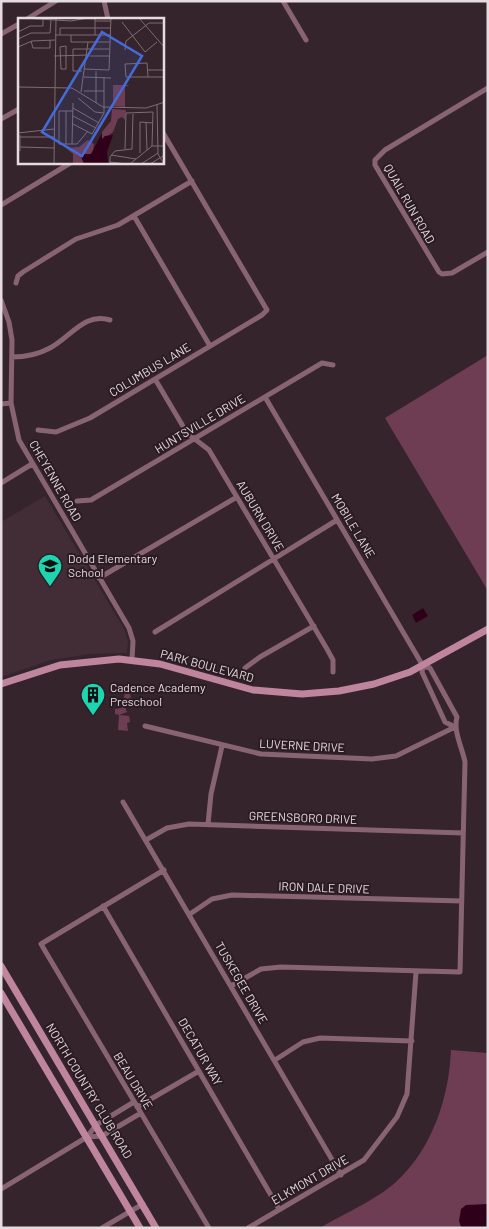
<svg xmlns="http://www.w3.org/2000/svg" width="489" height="1229" viewBox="0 0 489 1229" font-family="Barlow,sans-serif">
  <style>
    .built { fill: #422c35 }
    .green { fill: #6e3d53 }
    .water { fill: #2f0019 }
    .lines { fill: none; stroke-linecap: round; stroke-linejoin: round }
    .minor { stroke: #886473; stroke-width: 5 }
    .secondary { stroke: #be859d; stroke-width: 7 }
    .labels { text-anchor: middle; stroke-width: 4; stroke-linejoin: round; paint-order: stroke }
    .street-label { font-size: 12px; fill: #e6dbdf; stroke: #2b1b22 }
    .poi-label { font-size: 12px; fill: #e6dbdf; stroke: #2b1b22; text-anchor: start }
    .inset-road { fill: none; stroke: #7c6d73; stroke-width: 1 }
    .view { fill: #456ad9; fill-opacity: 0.15; stroke: #456ad9; stroke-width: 2.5 }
    .inset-edge { fill: none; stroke: #e6dbdf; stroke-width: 2.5 }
  </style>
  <rect width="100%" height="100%" fill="#35242b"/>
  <path class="built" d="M45,496L124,629L128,641L127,653L90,654L51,660L1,677V522Z"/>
  <path class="green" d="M488,355V591L385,418Z
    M125,692L130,694L133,706L125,707L127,712L119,715L129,716L130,722L127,723L128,731L118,730L119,715L115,714V709L122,708Z
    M451,1050L488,1053V1204L477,1206L462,1228H320C343,1214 376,1200 396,1182C432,1149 449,1098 451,1050Z"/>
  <path class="water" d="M423,608L428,616L416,623L412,615Z
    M488,1204V1228L461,1227L459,1221L461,1209L466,1205Z"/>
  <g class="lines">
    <path class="minor" d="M104,1L108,19
      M283,1L306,40
      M27,19L56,1
      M1,34L19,24
      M488,88L385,150L375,160V165L439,272L442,274L452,273L488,252
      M1,119L19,109
      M1,205L72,162
      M134,216L210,346
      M16,283L18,276L23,272L76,239L118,225L192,181
      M1,300L9,322L12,340L11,403L19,440L129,628L133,641L132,660
      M12,357C25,357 39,354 50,348C71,337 84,312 110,320
      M155,379L187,433L209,450L327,649L333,660V672
      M265,397L423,666
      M1,404L11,403
      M38,430L56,432L90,418L262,315L267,310L162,131
      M1,483L32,464
      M77,501L91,500L322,363L333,365
      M99,578L237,497
      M155,632L337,520
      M423,666L422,672L445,722L455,727
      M245,668L260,657L314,626
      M145,726L261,754L372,759L396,756L455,727
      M123,802L341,1175
      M208,824L211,794L222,746
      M146,840L167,828L189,824L463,833
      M164,870L41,944L209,1228
      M103,906L279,1209
      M190,914L212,899L232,895L462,901
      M231,986L261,969L281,967L460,972L465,762C462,747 453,731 457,717L430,668L423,666
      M275,1060L303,1042L320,1038L412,1041
      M134,1102L96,1125L87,1137L102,1136L141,1113
      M137,1107L199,1071
      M1,1189L87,1137
      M102,1228L143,1204
      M248,1228L364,1160L397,1117L407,1094L416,972"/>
    <path class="secondary" d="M1,684L60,665L119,659L160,664L253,690L302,694L339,691L374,684L410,672L488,629
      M1,966L156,1228
      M1,993L140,1228"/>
  </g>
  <defs>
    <symbol id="school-pin" viewBox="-11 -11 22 30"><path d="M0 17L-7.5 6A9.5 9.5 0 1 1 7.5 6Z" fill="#1ed5b1" stroke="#2b1b22"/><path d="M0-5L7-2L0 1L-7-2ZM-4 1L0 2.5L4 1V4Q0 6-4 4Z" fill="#111"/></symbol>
    <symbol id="building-pin" viewBox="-11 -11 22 30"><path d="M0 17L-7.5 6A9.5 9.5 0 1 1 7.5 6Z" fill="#1ed5b1" stroke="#2b1b22"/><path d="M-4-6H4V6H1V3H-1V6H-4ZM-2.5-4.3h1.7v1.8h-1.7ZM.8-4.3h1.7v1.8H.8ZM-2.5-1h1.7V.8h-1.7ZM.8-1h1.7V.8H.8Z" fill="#111"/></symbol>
  </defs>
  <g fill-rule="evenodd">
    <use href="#school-pin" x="36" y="552" width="28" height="38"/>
    <use href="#building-pin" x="79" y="681" width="28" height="38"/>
  </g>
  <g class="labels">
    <g class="street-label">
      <text transform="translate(409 204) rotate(60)" y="4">QUAIL RUN ROAD</text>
      <text transform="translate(150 370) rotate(-31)" y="4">COLUMBUS LANE</text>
      <text transform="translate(200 424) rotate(-31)" y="4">HUNTSVILLE DRIVE</text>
      <text transform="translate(55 481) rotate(60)" y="4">CHEYENNE ROAD</text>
      <text transform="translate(260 516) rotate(59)" y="4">AUBURN DRIVE</text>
      <text transform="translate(353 526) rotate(59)" y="4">MOBILE LANE</text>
      <text transform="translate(207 666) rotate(15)" y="4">PARK BOULEVARD</text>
      <text transform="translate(302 746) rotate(3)" y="4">LUVERNE DRIVE</text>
      <text transform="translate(303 818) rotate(2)" y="4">GREENSBORO DRIVE</text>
      <text transform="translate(324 888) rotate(2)" y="4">IRON DALE DRIVE</text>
      <text transform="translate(241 983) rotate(60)" y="4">TUSKEGEE DRIVE</text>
      <text transform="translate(200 1052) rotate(60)" y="4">DECATUR WAY</text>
      <text transform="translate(133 1081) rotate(59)" y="4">BEAU DRIVE</text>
      <text transform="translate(89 1091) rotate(59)" y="4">NORTH COUNTRY CLUB ROAD</text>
      <text transform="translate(310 1180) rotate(-30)" y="4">ELKMONT DRIVE</text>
    </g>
    <g class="poi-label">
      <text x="68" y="563">Dodd Elementary<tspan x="68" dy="14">School</tspan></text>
      <text x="110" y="692">Cadence Academy<tspan x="110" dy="14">Preschool</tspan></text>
    </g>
  </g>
  <g transform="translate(18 18)">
    <rect width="146" height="146" fill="#35242b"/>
    <path d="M95,67H111L107,69V89L95,88ZM94,91L108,92L107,102L104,99L100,101L95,114L84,122V114L93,103ZM70,122L76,126L75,133L72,137L63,135L66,146H55V136L48,130L61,129Z" fill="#6e3d53"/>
    <path d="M84,115V121L87,118L95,117L89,134L90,146H66L62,136H73Z" fill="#2f0019"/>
    <path class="inset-road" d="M5,0L53,3L70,0M77,0V17M121,0L147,30M77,3H93M104,4L127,34L139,24M0,14L12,8H25V1M37,17H93M42,17V10H93M53,17V24H92M0,21L13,15H32L33,2M13,23L15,30H32V22M48,28V51H43L42,29ZM0,29L14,23L37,22M107,32L108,23L131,5H147M36,38L70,37M72,38H91M66,51L91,52L93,0M130,52H147M64,53H55V31H91M78,53V85M66,59L93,60M130,59L129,45L107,46L108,59H147M0,69L54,70L85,89L128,90L147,84M66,73H86M63,74L70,24M60,80L77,94L86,95M139,87L140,136L146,146M55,90L81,105M55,93H41V126H59L70,113M55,98L78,110M128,104L129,132M55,106L74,116L86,95V59M0,115L36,111M2,117V133M2,119H36M48,126V93M54,126L55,85M2,129L36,130M107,131L108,95L135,94L134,128M122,135V104L135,105M93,137L118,141M92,144L109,146M36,146L38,0M92,146V139L97,133L114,131L115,96M112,146L134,128H147M123,146L140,135M132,146L145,138"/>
    <path class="view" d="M84,14L124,38L64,138L24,114Z"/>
    <rect width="146" height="146" class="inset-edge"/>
  </g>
  <rect width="489" height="1229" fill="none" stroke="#e6dbdf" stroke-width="5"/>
</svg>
